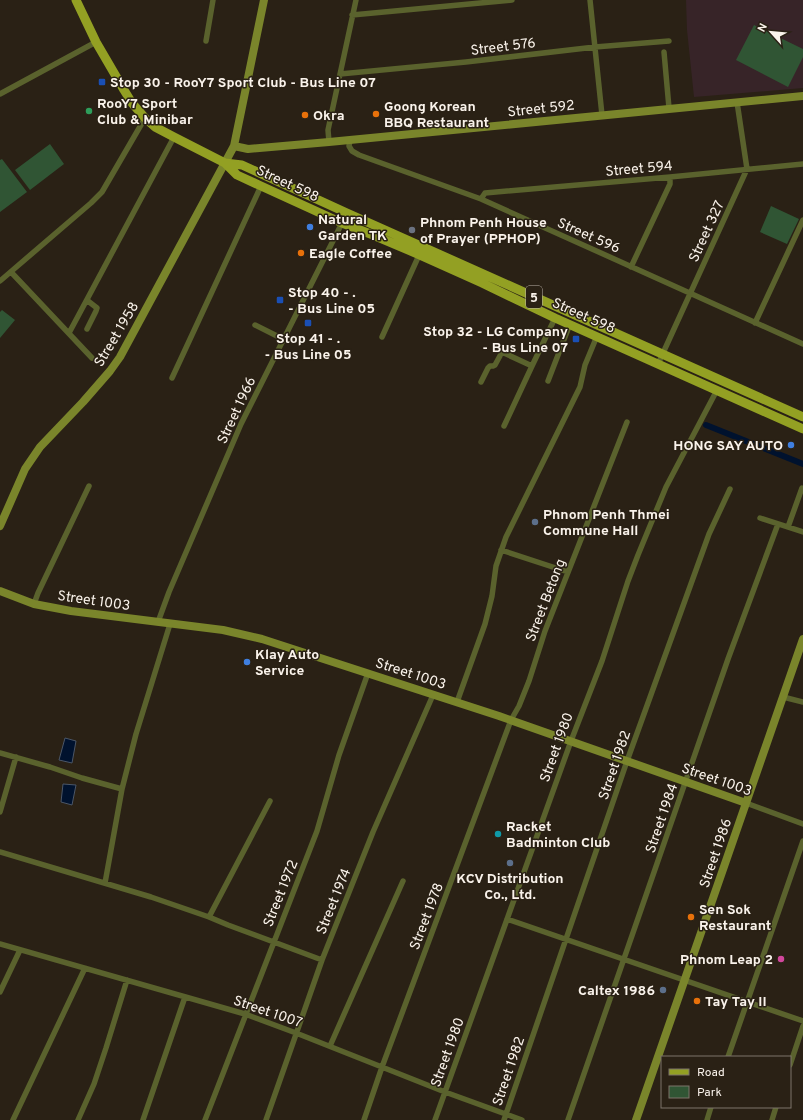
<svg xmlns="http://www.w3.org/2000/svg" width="803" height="1120" viewBox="0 0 803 1120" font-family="Overpass,sans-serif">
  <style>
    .education { fill: #372428 }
    .green { fill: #305534 }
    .water { fill: #00122e; stroke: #4b5667 }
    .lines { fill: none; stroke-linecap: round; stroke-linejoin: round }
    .canal { stroke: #00122e; stroke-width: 6 }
    .street { stroke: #5a622d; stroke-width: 5.5 }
    .secondary { stroke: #7a852b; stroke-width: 8 }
    .primary { stroke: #93a023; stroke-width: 9 }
    .transit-dot { fill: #1a4fb4; stroke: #2a2115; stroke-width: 1.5 }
    .leisure-dot { fill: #2e9e5b; stroke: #2a2115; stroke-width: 1.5 }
    .food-dot { fill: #e8710a; stroke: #2a2115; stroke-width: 1.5 }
    .shop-dot { fill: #3f7fe0; stroke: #2a2115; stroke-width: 1.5 }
    .worship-dot { fill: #6b7280; stroke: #2a2115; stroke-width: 1.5 }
    .service-dot { fill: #5c6f8a; stroke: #2a2115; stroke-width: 1.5 }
    .culture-dot { fill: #0f9aa8; stroke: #2a2115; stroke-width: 1.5 }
    .hotel-dot { fill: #d1479c; stroke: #2a2115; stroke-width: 1.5 }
    .labels { text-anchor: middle; stroke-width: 3; stroke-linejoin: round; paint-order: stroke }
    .shield { fill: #2a2115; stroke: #bcb4ab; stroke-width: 1 }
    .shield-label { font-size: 13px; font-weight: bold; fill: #faf3eb }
    .street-label { font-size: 14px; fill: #faf3eb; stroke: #2a2115 }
    .poi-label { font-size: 14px; font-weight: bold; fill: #faf3eb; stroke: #2a2115; text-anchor: start }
  </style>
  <rect width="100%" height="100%" fill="#2a2115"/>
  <path class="education" d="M686,0H803V88L694,97L687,30Z"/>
  <path class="green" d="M754,25L803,49V57L788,87L736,60Z
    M50,144L64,164L30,190L15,170Z
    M2,159L27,192L0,212V160Z
    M771,206L799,219L787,244L760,232Z
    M2,310L15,320L0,338V312Z"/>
  <path class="water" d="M65,738L76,741L72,763L59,760Z
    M63,784L76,785L72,805L61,802Z"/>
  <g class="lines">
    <path class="canal" d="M706,425L803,464"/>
    <path class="street" d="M590,0L602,115
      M352,15L512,0
      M206,41L213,0
      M664,52L669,108
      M340,74L466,62L595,47L669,41
      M0,94L96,42
      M350,140L349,146L352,151L359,155L481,199L803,344
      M329,142L328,130L356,0
      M481,199L485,193L670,177L803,164
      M631,267L670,184V177
      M11,272L92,358
      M0,281L91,203L102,192L145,118
      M755,323L803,220
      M255,325L283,339
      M87,329L96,311L97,308L88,301
      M69,333L174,137
      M382,337L420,253
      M658,364L747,169L737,102
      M172,378L261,186
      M548,381L570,324
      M481,382L488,368L490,366H493L495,365L501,354L504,353L532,366L555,318
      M504,426L532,366
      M760,518L803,532
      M788,527L802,488
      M501,550L568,572
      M34,604L38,593L89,486
      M158,622L169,592L241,424L347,213
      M783,697L803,702
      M457,702L485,624L492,596L496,566L506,537L580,387L585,365L597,336
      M0,753L50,767L82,778L122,789
      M746,803L803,824
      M0,812L16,757
      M0,852L151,897L209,917L228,925L322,960
      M105,883L122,789L136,734L170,624
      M209,917L270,801
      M507,919L803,1021
      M0,944L245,1014L296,1033L445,1092L522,1120
      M0,992L20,950
      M330,1046L403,881
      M728,1057L803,841
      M790,1065L803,1026
      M13,1120L85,968
      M78,1120L94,1084L106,1048L127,980
      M143,1120L185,997
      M205,1120L317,831L339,755L368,673
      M266,1120L322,960L373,832L433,695
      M364,1120L382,1067L511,720L519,706L529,681L545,631L627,422
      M435,1120L571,741L602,661L628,581L638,555L666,487L717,390
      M504,1120L627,761L709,534L730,489
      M568,1120L728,659L778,524
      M707,1120L711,1107
      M772,1120L776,1107"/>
    <path class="secondary" d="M234,146L248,149L329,142L803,96
      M0,526L25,469L40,447L83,402L110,371L120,357L234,146L264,0
      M0,591L34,604L71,611L223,630L262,639L499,716L746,803
      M636,1120L803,639"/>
    <path class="primary" d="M76,0L96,42L124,90L132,103L145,118L155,127L174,137L225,163L242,165L347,213L803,417
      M225,163L237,175L261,186L342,223L373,235L420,255L482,283L555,318L803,429"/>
  </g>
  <g class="transit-dot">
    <rect x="98" y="78" width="8" height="8" rx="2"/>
    <rect x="276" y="296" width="8" height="8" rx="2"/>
    <rect x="304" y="319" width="8" height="8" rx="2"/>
    <rect x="572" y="335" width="8" height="8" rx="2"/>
  </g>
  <circle class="leisure-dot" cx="89" cy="111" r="4"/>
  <g class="food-dot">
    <circle cx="376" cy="114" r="4"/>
    <circle cx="305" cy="115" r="4"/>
    <circle cx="301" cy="253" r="4"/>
    <circle cx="691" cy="917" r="4"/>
    <circle cx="697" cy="1001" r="4"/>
  </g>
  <g class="shop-dot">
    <circle cx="310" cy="227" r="4"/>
    <circle cx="791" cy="445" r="4"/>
    <circle cx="247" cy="662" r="4"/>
  </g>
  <circle class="worship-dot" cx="412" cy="230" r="4"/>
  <g class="service-dot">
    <circle cx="535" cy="522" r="4"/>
    <circle cx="510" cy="863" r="4"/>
    <circle cx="663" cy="990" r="4"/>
  </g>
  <circle class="culture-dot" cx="498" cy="834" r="4"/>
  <circle class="hotel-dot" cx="781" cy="959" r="4"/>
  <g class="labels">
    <rect class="shield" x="526" y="286" width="16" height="22" rx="3"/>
    <g class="shield-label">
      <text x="534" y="302">5</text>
    </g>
    <g class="street-label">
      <text transform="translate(503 46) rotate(-7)" y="5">Street 576</text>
      <text transform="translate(541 108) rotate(-6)" y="5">Street 592</text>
      <text transform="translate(639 168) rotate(-5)" y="5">Street 594</text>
      <text transform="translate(288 183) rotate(25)" y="5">Street 598</text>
      <text transform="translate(706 231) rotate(-65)" y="5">Street 327</text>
      <text transform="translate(589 235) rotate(24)" y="5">Street 596</text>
      <text transform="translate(584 315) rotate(24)" y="5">Street 598</text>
      <text transform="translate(116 334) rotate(-59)" y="5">Street 1958</text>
      <text transform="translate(236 410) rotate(-65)" y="5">Street 1966</text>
      <text transform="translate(94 600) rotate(8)" y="5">Street 1003</text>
      <text transform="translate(545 600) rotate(-69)" y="5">Street Betong</text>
      <text transform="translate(411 673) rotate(18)" y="5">Street 1003</text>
      <text transform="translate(556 747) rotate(-70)" y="5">Street 1980</text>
      <text transform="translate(614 765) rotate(-71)" y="5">Street 1982</text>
      <text transform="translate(717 779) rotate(19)" y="5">Street 1003</text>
      <text transform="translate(661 818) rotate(-71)" y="5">Street 1984</text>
      <text transform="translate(715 853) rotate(-71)" y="5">Street 1986</text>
      <text transform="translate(280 893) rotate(-68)" y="5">Street 1972</text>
      <text transform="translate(333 901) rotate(-68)" y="5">Street 1974</text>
      <text transform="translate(426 916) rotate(-69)" y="5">Street 1978</text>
      <text transform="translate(268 1011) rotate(19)" y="5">Street 1007</text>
      <text transform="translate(447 1052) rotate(-70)" y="5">Street 1980</text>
      <text transform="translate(508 1071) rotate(-71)" y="5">Street 1982</text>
    </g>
    <g class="poi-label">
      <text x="110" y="87">Stop 30 - RooY7 Sport Club - Bus Line 07</text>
      <text x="97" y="108">RooY7 Sport<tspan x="97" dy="16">Club &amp; Minibar</tspan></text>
      <text x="384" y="111">Goong Korean<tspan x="384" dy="16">BBQ Restaurant</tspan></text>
      <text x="313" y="120">Okra</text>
      <text x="318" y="224">Natural<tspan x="318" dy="16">Garden TK</tspan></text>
      <text x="420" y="227">Phnom Penh House<tspan x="420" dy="16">of Prayer (PPHOP)</tspan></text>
      <text x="309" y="258">Eagle Coffee</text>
      <text x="288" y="297">Stop 40 - .<tspan x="288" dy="16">- Bus Line 05</tspan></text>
      <text x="568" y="336" text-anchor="end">Stop 32 - LG Company<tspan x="568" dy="16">- Bus Line 07</tspan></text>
      <text x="308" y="343" text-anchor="middle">Stop 41 - .<tspan x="308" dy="16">- Bus Line 05</tspan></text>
      <text x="783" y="450" text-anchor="end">HONG SAY AUTO</text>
      <text x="543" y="519">Phnom Penh Thmei<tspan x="543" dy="16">Commune Hall</tspan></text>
      <text x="255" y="659">Klay Auto<tspan x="255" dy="16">Service</tspan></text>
      <text x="506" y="831">Racket<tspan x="506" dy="16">Badminton Club</tspan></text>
      <text x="510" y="883" text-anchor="middle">KCV Distribution<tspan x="510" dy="16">Co., Ltd.</tspan></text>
      <text x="699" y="914">Sen Sok<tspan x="699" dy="16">Restaurant</tspan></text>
      <text x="773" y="964" text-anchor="end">Phnom Leap 2</text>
      <text x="655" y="995" text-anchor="end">Caltex 1986</text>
      <text x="705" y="1006">Tay Tay II</text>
    </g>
  </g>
  <rect x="661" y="1056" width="130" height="52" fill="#2a2115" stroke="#7d756b"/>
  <rect x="669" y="1069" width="20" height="6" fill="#93a023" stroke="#7d756b"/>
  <text x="697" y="1076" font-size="12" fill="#faf3eb">Road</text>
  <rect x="669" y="1086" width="20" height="12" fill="#305534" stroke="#7d756b"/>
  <text x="697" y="1096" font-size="12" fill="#faf3eb">Park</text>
  <g transform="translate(771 32) rotate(297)" stroke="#2a2115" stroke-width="3" paint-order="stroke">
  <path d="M0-3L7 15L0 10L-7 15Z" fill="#faf3eb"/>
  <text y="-6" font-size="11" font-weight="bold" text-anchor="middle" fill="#faf3eb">N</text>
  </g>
</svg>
